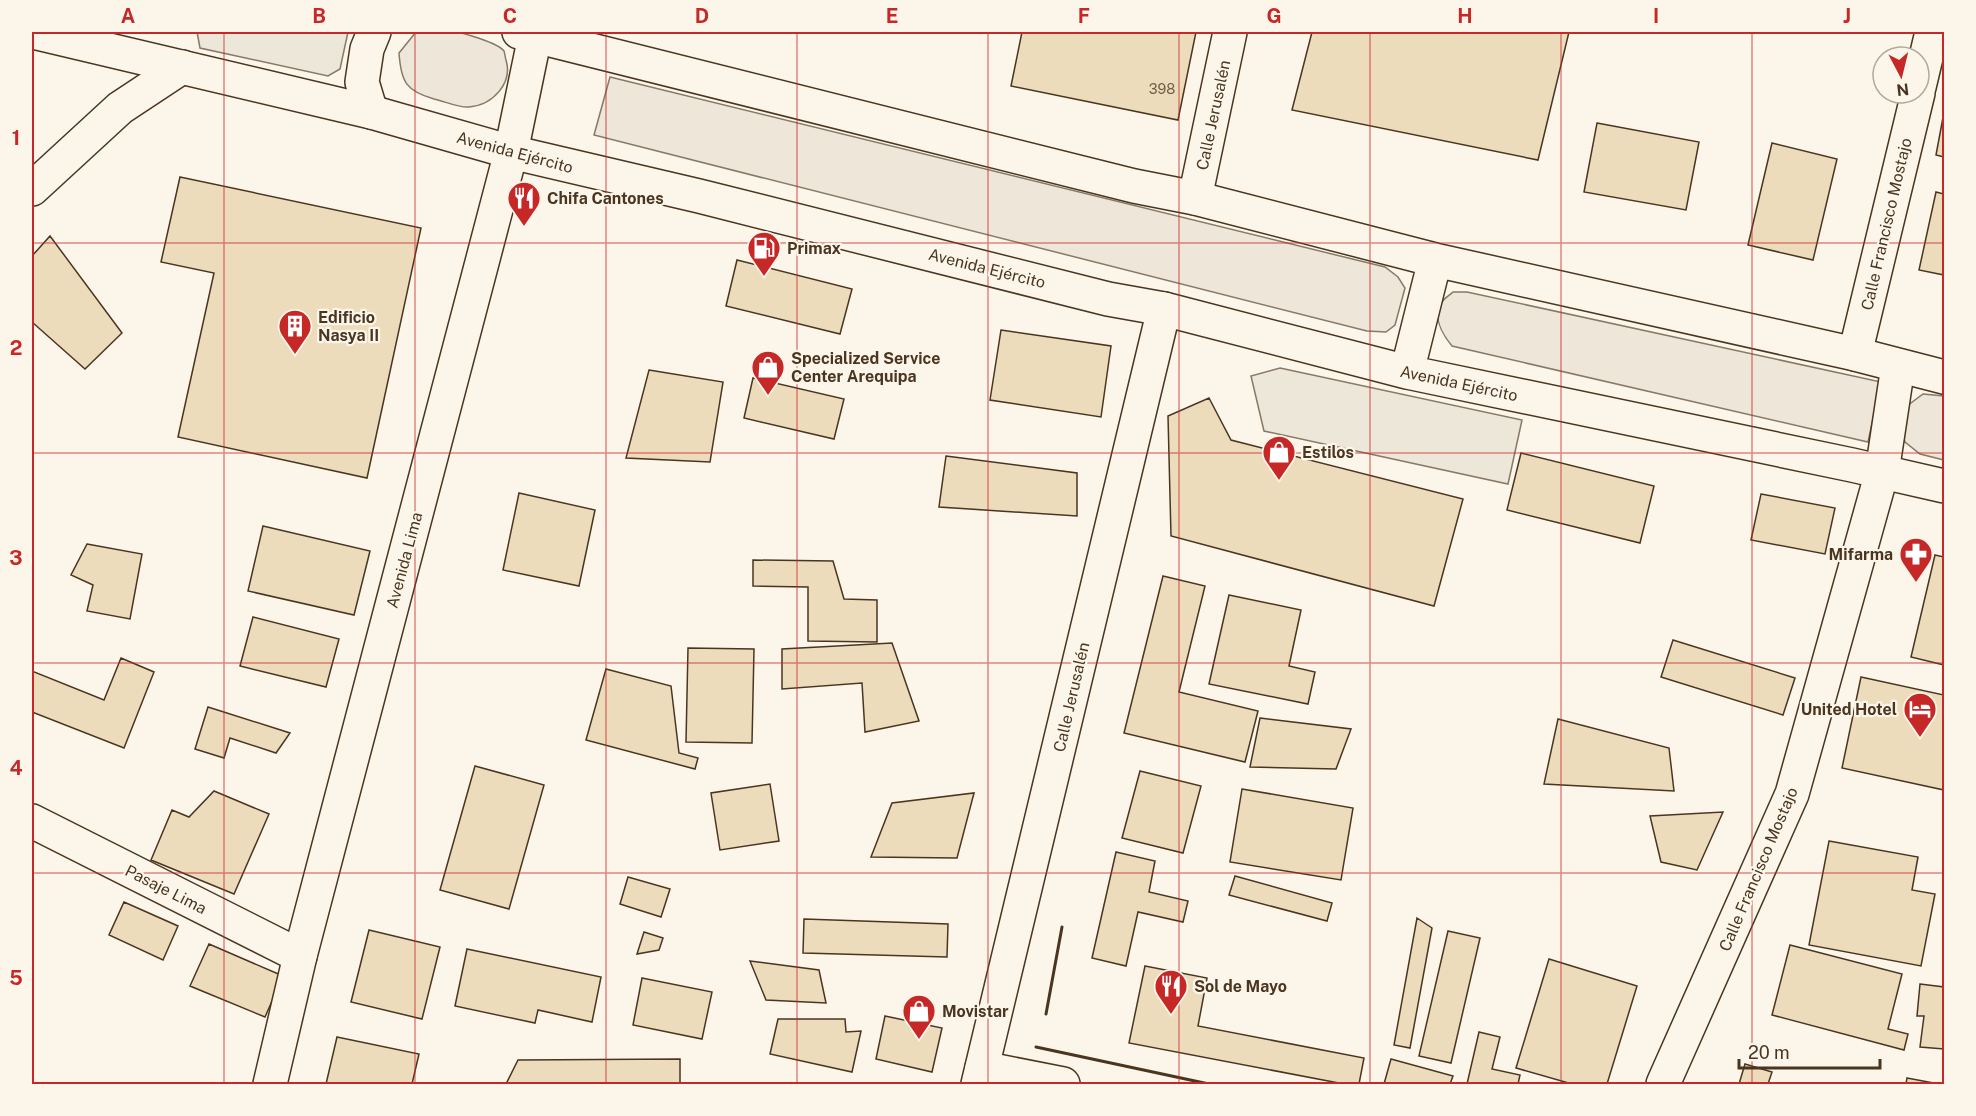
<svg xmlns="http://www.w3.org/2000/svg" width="1976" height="1116" viewBox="0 0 1976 1116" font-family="'Public Sans',sans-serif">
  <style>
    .green { fill: #ede6d9; stroke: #887966; stroke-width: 1.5 }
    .parking { fill: #ede7d9; stroke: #887966; stroke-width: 1.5 }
    .building { fill: #ecdcbc; stroke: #4a3520; stroke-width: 1.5 }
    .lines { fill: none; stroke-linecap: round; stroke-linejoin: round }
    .street-casing { stroke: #4a3520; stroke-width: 36 }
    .secondary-casing { stroke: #4a3520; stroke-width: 36 }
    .primary-casing { stroke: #4a3520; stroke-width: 36 }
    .street { stroke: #fbf6e9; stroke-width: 33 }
    .secondary { stroke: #fbf6e9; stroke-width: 33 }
    .primary { stroke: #fbf6e9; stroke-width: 33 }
    .wall { stroke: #4a3520; stroke-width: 3 }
    .grid { fill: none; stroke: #c62828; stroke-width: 1.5; stroke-opacity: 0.55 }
    .labels { text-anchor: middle; stroke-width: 4.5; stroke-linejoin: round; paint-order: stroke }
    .number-label { font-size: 14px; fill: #725f47 }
    .street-label { font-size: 16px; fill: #4a3520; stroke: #fbf6e9 }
    .poi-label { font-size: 16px; font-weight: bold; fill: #4a3520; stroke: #fbf6e9; text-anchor: start }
    .neatline { fill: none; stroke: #c62828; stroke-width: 2 }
    .grid-label { font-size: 20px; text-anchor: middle; font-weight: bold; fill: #c62828 }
  </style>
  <rect width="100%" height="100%" fill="#fbf6e9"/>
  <path class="green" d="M416,32C428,32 441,30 453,32C462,32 498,43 504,51C505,54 505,57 506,60C513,83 493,105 469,107C459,108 444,101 434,99C406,91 401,82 399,53Z
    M610,77L1385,267L1398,277L1405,288L1395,325L1386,332L1367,331L594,135Z
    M1453,292H1467L1881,382L1868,442L1452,346C1442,334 1432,318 1442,302C1444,298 1450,295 1453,292Z
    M1923,394L1944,396V460L1920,454L1905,442L1900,425L1907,406Z"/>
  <path class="parking" d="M197,32H348L340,69L328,76L200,48Z
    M1280,368L1522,420L1508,484L1264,431L1251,376Z"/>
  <path class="building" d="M1022,32H1196L1178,120L1011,86Z
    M1312,32H1569L1538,160L1292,110Z
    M1944,112V157L1936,155Z
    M1597,123L1699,142L1686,210L1584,192Z
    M1772,143L1837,159L1813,260L1748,245Z
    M180,177L421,228L367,478L178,437L214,273L161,262Z
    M1936,192L1944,194V275L1919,270Z
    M50,236L122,333L85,369L32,322V256Z
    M737,260L852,289L840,334L726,306Z
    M1001,330L1111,346L1101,417L990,400Z
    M649,370L723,382L710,462L626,458Z
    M753,378L844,399L834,439L744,418Z
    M1209,398L1231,440L1463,499L1434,606L1171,536L1168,416Z
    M1521,453L1654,486L1640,543L1507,510Z
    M946,456L1077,473V516L939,507Z
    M519,493L595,510L579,586L503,570Z
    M1761,494L1835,508L1825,554L1751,540Z
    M263,526L370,551L354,615L248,591Z
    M87,544L142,554L130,619L87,611L93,585L71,575Z
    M1935,555L1944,557V665L1911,657Z
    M753,560L833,561L844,599L877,600V642L808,641V587L753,586Z
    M1163,576L1205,586L1179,692L1258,711L1245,762L1124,733Z
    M1229,595L1301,610L1289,666L1315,672L1308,704L1209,684Z
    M253,617L339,639L326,687L240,666Z
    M1673,640L1795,678L1783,715L1661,677Z
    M892,643L919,721L865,732L862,683L782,689V649Z
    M688,648L754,649L752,743L686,742Z
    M121,658L154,672L124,748L32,712V671L104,700Z
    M606,669L671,686L679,753L698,758L695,769L586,740Z
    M1861,677L1944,695V790L1842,768Z
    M208,707L290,733L276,753L230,738L224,758L195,749Z
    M1260,718L1351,729L1336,769L1250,767Z
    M1558,719L1669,748L1674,791L1544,784Z
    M475,766L544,785L509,909L440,890Z
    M1140,771L1201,786L1183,853L1122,838Z
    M770,784L779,841L720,850L711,793Z
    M1242,789L1353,808L1341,880L1230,862Z
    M214,791L269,814L234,894L151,860L172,810L189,817Z
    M974,793L957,858L871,857L892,803Z
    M1723,812L1697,870L1661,862L1650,816Z
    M1829,841L1918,857L1912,890L1935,894L1921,966L1809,945Z
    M1116,852L1155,861L1149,892L1188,901L1183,922L1138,912L1126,966L1092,958Z
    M1235,876L1332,903L1327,921L1229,895Z
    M628,877L670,889L661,917L620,904Z
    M124,902L178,926L163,960L109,935Z
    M1417,918L1432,928L1410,1048L1394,1045Z
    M804,919L948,924L947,957L803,953Z
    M369,930L440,947L422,1019L351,1002Z
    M1448,931L1480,938L1451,1063L1419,1056Z
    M644,932L663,938L659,950L637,954Z
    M209,944L283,976L265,1017L190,986Z
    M1790,945L1902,974L1888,1029L1908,1034L1904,1050L1772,1015Z
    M467,949L601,977L592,1022L538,1010L535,1023L455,1006Z
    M1549,959L1637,986L1607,1084H1572L1516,1068Z
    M750,961L819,970L826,1003L766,1000Z
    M1145,966L1207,978L1198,1026L1364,1058L1359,1084H1344L1129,1043Z
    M642,978L712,992L702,1039L633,1025Z
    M1920,984L1944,987V1049L1920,1047L1924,1016H1917Z
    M885,1016L942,1028L932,1072L876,1059Z
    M778,1019H845L846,1032L861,1031L852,1072L770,1054Z
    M1479,1032L1500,1037L1492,1069L1520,1075L1518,1084H1467Z
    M337,1037L419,1054L412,1084H326Z
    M680,1059V1084H506L518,1060Z
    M1391,1059L1453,1076L1450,1084H1384Z
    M1745,1064L1772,1072L1768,1084H1739Z
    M1907,1078L1939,1084H1906Z"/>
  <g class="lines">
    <defs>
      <path id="street" d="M1919,87L1932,32
        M371,112L362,82L367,49L374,32
        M32,189L120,108L182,67
        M1195,198L1230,32
        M1855,354L1918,93
        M32,821L300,956
        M982,1068L1063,1084
        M1663,1084L1792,794L1882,472L1898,366"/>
      <path id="secondary" d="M270,1084L300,956L511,152L535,36
        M978,1084L1164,309"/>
      <path id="primary" d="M33,32L371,112L511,152L699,196L1108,299L1164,309L1407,372L1852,465L1944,486
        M519,32L1134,186L1195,198L1435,260L1855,354L1944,377
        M1407,372L1435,260"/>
    </defs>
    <use href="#street" class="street-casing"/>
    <use href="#secondary" class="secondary-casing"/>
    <use href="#primary" class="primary-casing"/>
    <use href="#street" class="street"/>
    <use href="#secondary" class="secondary"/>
    <use href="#primary" class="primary"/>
    <path class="wall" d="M1046,1014L1062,927
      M1036,1047L1209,1084"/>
  </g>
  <path class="grid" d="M224,32V1084M415,32V1084M606,32V1084M797,32V1084M988,32V1084M1179,32V1084M1370,32V1084M1561,32V1084M1752,32V1084M32,243H1944M32,453H1944M32,663H1944M32,873H1944"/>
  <defs>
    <symbol id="restaurant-pin" viewBox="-11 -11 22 30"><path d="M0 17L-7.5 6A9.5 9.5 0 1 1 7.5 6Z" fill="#c62828" stroke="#fbf6e9"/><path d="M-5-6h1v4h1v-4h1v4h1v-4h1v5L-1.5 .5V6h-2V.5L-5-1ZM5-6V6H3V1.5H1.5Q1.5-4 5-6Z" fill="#fff"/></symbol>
    <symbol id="fuel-pin" viewBox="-11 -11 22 30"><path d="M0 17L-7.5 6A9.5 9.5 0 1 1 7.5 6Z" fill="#c62828" stroke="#fbf6e9"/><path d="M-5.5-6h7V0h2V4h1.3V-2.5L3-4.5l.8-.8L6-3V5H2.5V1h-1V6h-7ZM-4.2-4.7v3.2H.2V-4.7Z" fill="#fff"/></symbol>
    <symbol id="building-pin" viewBox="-11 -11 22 30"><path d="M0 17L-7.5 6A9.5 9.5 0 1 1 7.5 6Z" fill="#c62828" stroke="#fbf6e9"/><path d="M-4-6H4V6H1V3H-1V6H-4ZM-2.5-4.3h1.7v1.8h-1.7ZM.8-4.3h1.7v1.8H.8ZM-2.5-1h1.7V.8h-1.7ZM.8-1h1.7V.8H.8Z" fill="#fff"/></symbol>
    <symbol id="shop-pin" viewBox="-11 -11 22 30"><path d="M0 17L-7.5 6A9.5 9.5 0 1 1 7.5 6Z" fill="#c62828" stroke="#fbf6e9"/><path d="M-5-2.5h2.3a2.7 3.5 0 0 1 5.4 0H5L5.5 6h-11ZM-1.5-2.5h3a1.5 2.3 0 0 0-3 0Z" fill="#fff"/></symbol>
    <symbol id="pharmacy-pin" viewBox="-11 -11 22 30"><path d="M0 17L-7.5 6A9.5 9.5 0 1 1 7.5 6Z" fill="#c62828" stroke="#fbf6e9"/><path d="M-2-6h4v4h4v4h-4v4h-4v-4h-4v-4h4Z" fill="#fff"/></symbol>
    <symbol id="hotel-pin" viewBox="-11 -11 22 30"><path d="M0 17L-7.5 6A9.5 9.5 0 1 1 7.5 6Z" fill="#c62828" stroke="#fbf6e9"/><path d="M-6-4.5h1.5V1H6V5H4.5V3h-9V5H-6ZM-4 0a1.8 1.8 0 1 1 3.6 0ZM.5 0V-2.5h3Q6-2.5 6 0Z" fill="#fff"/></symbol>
  </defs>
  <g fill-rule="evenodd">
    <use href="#restaurant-pin" x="505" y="179" width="38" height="52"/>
    <use href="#fuel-pin" x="745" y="229" width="38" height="52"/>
    <use href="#building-pin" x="276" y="307" width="38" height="52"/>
    <use href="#shop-pin" x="749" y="348" width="38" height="52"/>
    <use href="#shop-pin" x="1260" y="433" width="38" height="52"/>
    <use href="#pharmacy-pin" x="1897" y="535" width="38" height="52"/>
    <use href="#hotel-pin" x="1901" y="690" width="38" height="52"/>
    <use href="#restaurant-pin" x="1152" y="967" width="38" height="52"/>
    <use href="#shop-pin" x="900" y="992" width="38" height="52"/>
  </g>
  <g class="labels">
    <g class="number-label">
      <text x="1162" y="94">398</text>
    </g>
    <g class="street-label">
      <text transform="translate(1213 115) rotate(-78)" y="6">Calle Jerusalén</text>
      <text transform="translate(515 152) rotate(15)" y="6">Avenida Ejército</text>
      <text transform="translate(1886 224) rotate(-77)" y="6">Calle Francisco Mostajo</text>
      <text transform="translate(987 268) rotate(14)" y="6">Avenida Ejército</text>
      <text transform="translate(1459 383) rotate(12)" y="6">Avenida Ejército</text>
      <text transform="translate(404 560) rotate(-75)" y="6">Avenida Lima</text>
      <text transform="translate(1071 697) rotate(-77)" y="6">Calle Jerusalén</text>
      <text transform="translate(1758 869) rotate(-67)" y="6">Calle Francisco Mostajo</text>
      <text transform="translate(166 889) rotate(27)" y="6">Pasaje Lima</text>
    </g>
    <g class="poi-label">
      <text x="547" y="204">Chifa Cantones</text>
      <text x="787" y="254">Primax</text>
      <text x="318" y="323">Edificio<tspan x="318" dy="18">Nasya II</tspan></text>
      <text x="791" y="364">Specialized Service<tspan x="791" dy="18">Center Arequipa</tspan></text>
      <text x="1302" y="458">Estilos</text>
      <text x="1893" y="560" text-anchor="end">Mifarma</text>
      <text x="1897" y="715" text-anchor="end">United Hotel</text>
      <text x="1194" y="992">Sol de Mayo</text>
      <text x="942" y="1017">Movistar</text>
    </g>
  </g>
  <rect width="1976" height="1116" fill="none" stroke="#fbf6e9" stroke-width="66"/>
  <g transform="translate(1901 75) rotate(173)"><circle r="28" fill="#fbf6e9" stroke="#b4a999" stroke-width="1.5"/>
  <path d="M0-4.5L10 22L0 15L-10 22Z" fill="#c62828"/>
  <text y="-9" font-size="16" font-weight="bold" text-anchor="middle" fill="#4a3520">N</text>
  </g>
  <path d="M1739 1059v9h141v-9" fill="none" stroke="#4a3520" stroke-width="3"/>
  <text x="1748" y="1059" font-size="18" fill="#4a3520" stroke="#fbf6e9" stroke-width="4.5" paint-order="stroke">20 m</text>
  <rect x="33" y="33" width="1910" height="1050" class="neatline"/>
  <g class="grid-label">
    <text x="128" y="23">A</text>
    <text x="319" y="23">B</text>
    <text x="510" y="23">C</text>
    <text x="702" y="23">D</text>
    <text x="892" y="23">E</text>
    <text x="1084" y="23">F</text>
    <text x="1274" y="23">G</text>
    <text x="1465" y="23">H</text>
    <text x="1656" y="23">I</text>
    <text x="1847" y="23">J</text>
    <text x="16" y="145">1</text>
    <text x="16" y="355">2</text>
    <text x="16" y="565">3</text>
    <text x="16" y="775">4</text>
    <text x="16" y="985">5</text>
  </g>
</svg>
